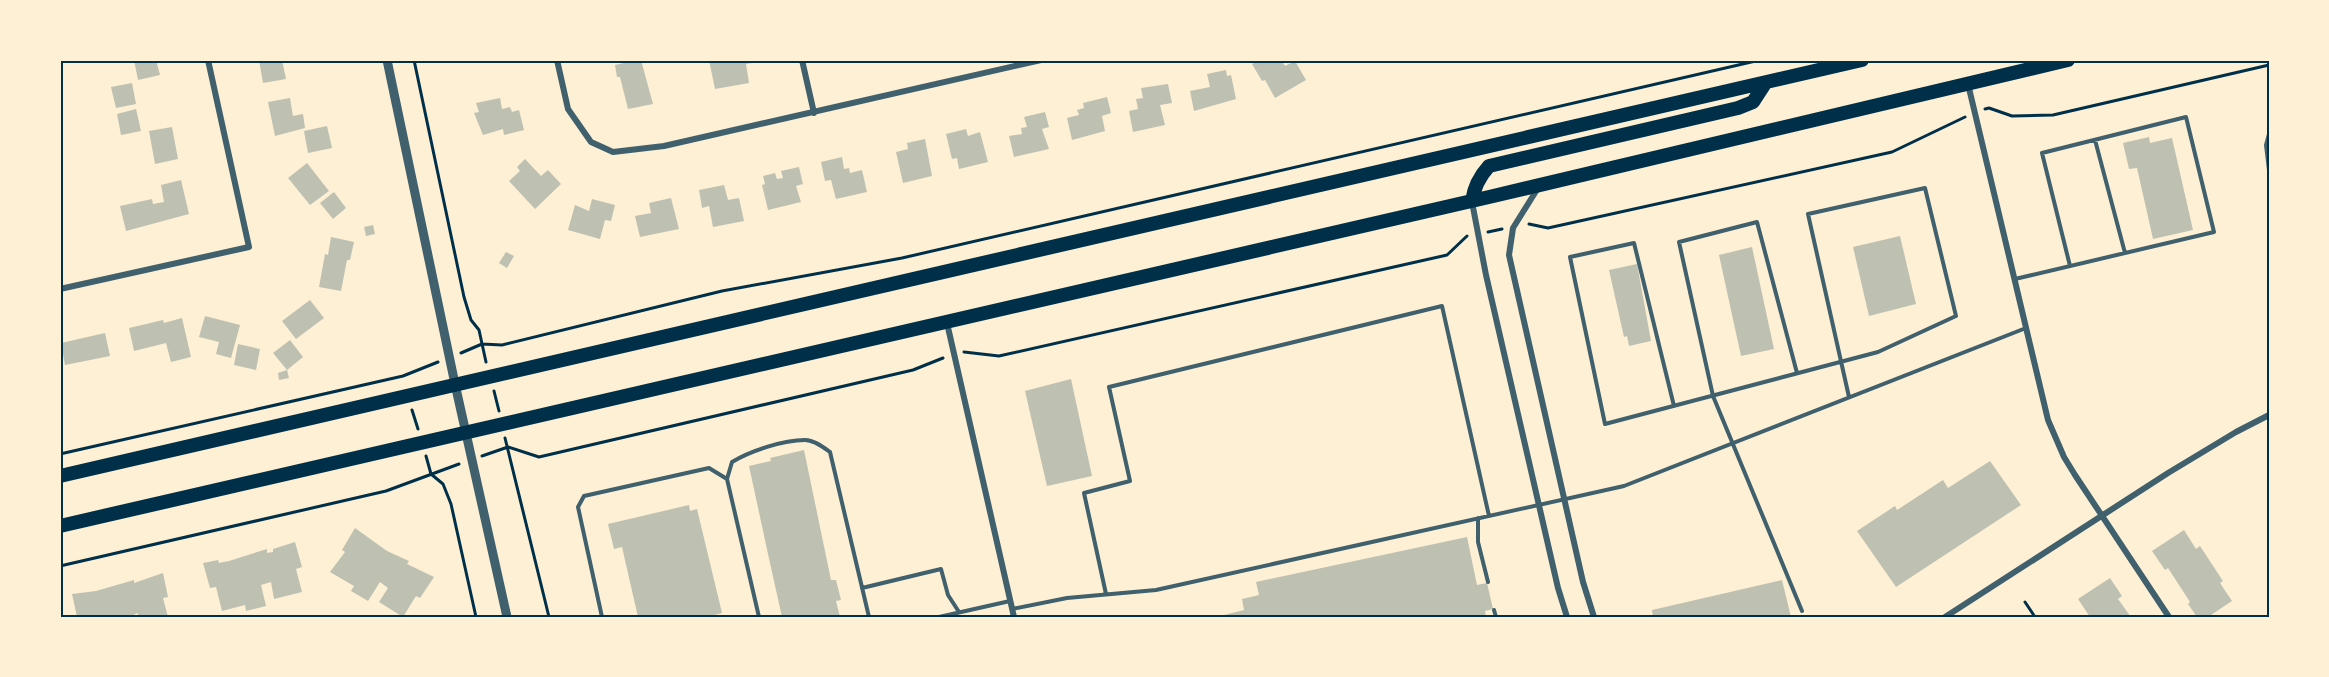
<svg xmlns="http://www.w3.org/2000/svg" width="2329" height="677" viewBox="0 0 2329 677" font-family="'Nunito Sans',sans-serif">
  <style>
    .building { fill: #bec0b2 }
    .lines { fill: none; stroke-linecap: round; stroke-linejoin: round }
    .path { stroke: #003049; stroke-width: 3 }
    .service { stroke: #3f606c; stroke-width: 4 }
    .minor { stroke: #3f606c; stroke-width: 6 }
    .tertiary { stroke: #3f606c; stroke-width: 9 }
    .trunk { stroke: #003049; stroke-width: 14 }
    .neatline { fill: none; stroke: #003049; stroke-width: 2 }
  </style>
  <rect width="100%" height="100%" fill="#fdf0d5"/>
  <path class="building" d="M134,60H156L160,75L138,80Z
    M259,60H282L286,79L263,83Z
    M637,60H641L653,104L628,109L620,77H617L615,65Z
    M709,60H752V63L746,64L749,83L715,89Z
    M1259,60H1272L1274,63L1281,60L1285,66L1295,61L1306,80L1275,98L1265,80L1262,81L1252,64Z
    M1226,70L1227,76L1231,75L1236,99L1194,111L1190,91L1210,87L1207,74Z
    M132,83L136,104L116,108L111,87Z
    M1168,84L1172,103L1160,105L1165,125L1133,132L1129,111L1138,109L1136,99L1143,98L1141,88Z
    M1107,97L1111,113L1102,116L1105,131L1072,140L1067,118L1079,115L1077,110L1084,108L1083,103Z
    M290,98L293,116L303,114L305,128L275,136L268,102Z
    M500,98L502,109L510,107L512,112L519,110L524,130L504,135L503,129L483,135L474,113L479,112L476,103Z
    M136,109L141,131L121,135L117,114Z
    M1045,112L1049,127L1042,129L1049,149L1014,157L1009,136L1022,134L1021,128L1027,127L1024,117Z
    M327,126L332,148L308,153L304,131Z
    M172,127L178,159L155,164L149,131Z
    M966,129L968,136L980,132L988,162L959,169L957,158L952,159L946,134Z
    M2149,137L2150,143L2172,138L2193,230L2153,239L2137,168L2129,169L2123,143Z
    M925,139L932,176L903,183L896,152L908,149L907,143Z
    M842,157L844,169L849,168L850,173L862,170L867,192L836,199L831,180L825,181L821,162Z
    M525,159L541,176L548,170L561,184L535,209L509,181L520,171L517,167Z
    M307,163L329,191L310,205L288,178Z
    M799,167L803,184L796,186L801,202L768,210L762,185L765,184L763,176L775,173L777,179L783,178L781,171Z
    M181,180L189,214L126,231L120,206L152,199L153,204L164,202L161,185Z
    M724,185L728,200L739,198L744,221L713,227L709,206L702,208L699,190Z
    M334,192L346,208L333,219L320,203Z
    M671,198L679,229L640,237L635,216L651,213L649,203Z
    M592,199L615,205L611,221L605,220L600,239L568,230L575,205L589,211Z
    M373,225L375,234L366,236L364,227Z
    M1900,236L1916,304L1869,316L1853,247Z
    M331,237L354,242L350,260H347L341,291L319,287L325,254L328,255Z
    M1752,247L1774,349L1741,356L1719,255Z
    M506,252L514,256L507,268L499,263Z
    M1637,264L1651,341L1629,346L1627,336L1624,337L1609,270Z
    M310,300L324,318L296,339L282,321Z
    M205,316L240,325L231,358L216,354L219,342L199,337Z
    M182,318L191,357L171,362L166,343L134,351L129,328L163,320L164,323Z
    M105,333L110,356L65,365L61,343Z
    M290,340L303,357L287,370L289,378L279,380L278,373L287,370L273,353Z
    M238,344L260,349L256,370L234,365Z
    M1071,379L1092,476L1047,486L1025,391Z
    M804,450L831,580H836L841,600L836,601L840,617H782L768,554L749,466L771,461L770,458Z
    M1990,461L2021,505L1896,587L1857,531L1895,506L1897,510L1943,480L1948,488Z
    M689,505L690,511L697,509L722,613L708,617H638L622,547L614,549L608,524Z
    M355,528L387,551L409,561L407,564L434,577L420,598L416,596L403,617L379,602L388,588L380,582L368,601L351,591L354,586L330,572L345,552L342,550Z
    M2184,530L2196,549L2200,546L2223,581L2220,583L2232,601L2208,617H2197L2188,604L2190,602L2168,568L2165,570L2152,551Z
    M1467,537L1477,585L1487,583L1493,609L1485,611L1486,617H1216L1244,610L1242,599L1259,595L1256,582Z
    M295,542L302,567L296,569L302,592L274,599L271,582L261,585L266,606L246,611L245,605L222,611L216,587L210,588L203,563L218,560L219,563L229,561L267,549V553L273,552V549Z
    M163,573L168,597L163,598L168,617H138V613L128,617H77L72,594L96,591L134,580V583Z
    M2110,578L2122,596L2118,599L2131,617H2090L2078,599Z
    M1782,580L1791,617H1653L1652,610Z"/>
  <g class="lines">
    <path class="path" d="M414,60L464,297L471,320L479,330L486,362
      M1985,109L1989,108L2012,116L2053,115L2269,65
      M1529,224L1548,228L1892,152L1965,117
      M1488,232L1502,229
      M964,352L999,356L1447,255L1467,236
      M461,353L482,344L502,345L722,291L902,258L1760,60
      M494,391L499,411
      M412,410L418,429
      M505,438L549,617
      M60,454L403,376L438,362
      M426,456L431,474L443,484L451,504L476,617
      M482,456L508,447L539,457L913,370L943,358
      M60,566L386,491L459,464
      M2025,602L2035,617"/>
    <path class="service" d="M2269,134L2266,145L2269,170
      M2095,140L2125,253
      M2015,279L2032,275L2214,232L2186,117L2042,153L2070,266
      M1797,373L1757,222L1679,242L1713,396L1802,611
      M1674,406L1634,243L1570,257L1605,424L1878,352L1956,316L1925,188L1808,214L1849,397
      M1478,518V542L1488,582
      M862,588L941,569L948,595L959,612
      M1106,594L1084,493L1130,481L1109,387L1442,306L1489,516
      M1012,609L1067,598L1156,590L1624,486L2026,328
      M1494,610L1496,617
      M602,617L578,507L584,496L709,468L727,479
      M759,617L727,479L732,462C750,451 783,440 805,440C814,440 823,447 830,452L869,617
      M939,617L1010,601"/>
    <path class="minor" d="M557,60L568,109L591,142L613,152L664,146L1041,60
      M802,60L814,113
      M1968,84L2048,420L2064,457L2075,475L2169,617
      M1538,188L1513,228L1509,255L1583,582L1594,617
      M1472,202L1486,275L1558,588L1567,617
      M60,289L249,247L208,60
      M947,323L1014,617
      M1945,617L2168,473L2236,432L2269,415"/>
    <path class="tertiary" d="M387,60L455,384L507,617"/>
    <path class="trunk" d="M1472,201C1474,187 1479,177 1489,166L1738,108L1753,102L1766,82
      M60,476L1862,60
      M60,526L1489,197L2068,60"/>
  </g>
  <rect width="2329" height="677" fill="none" stroke="#fdf0d5" stroke-width="123"/>
  <rect x="62" y="62" width="2206" height="554" class="neatline"/>
</svg>
